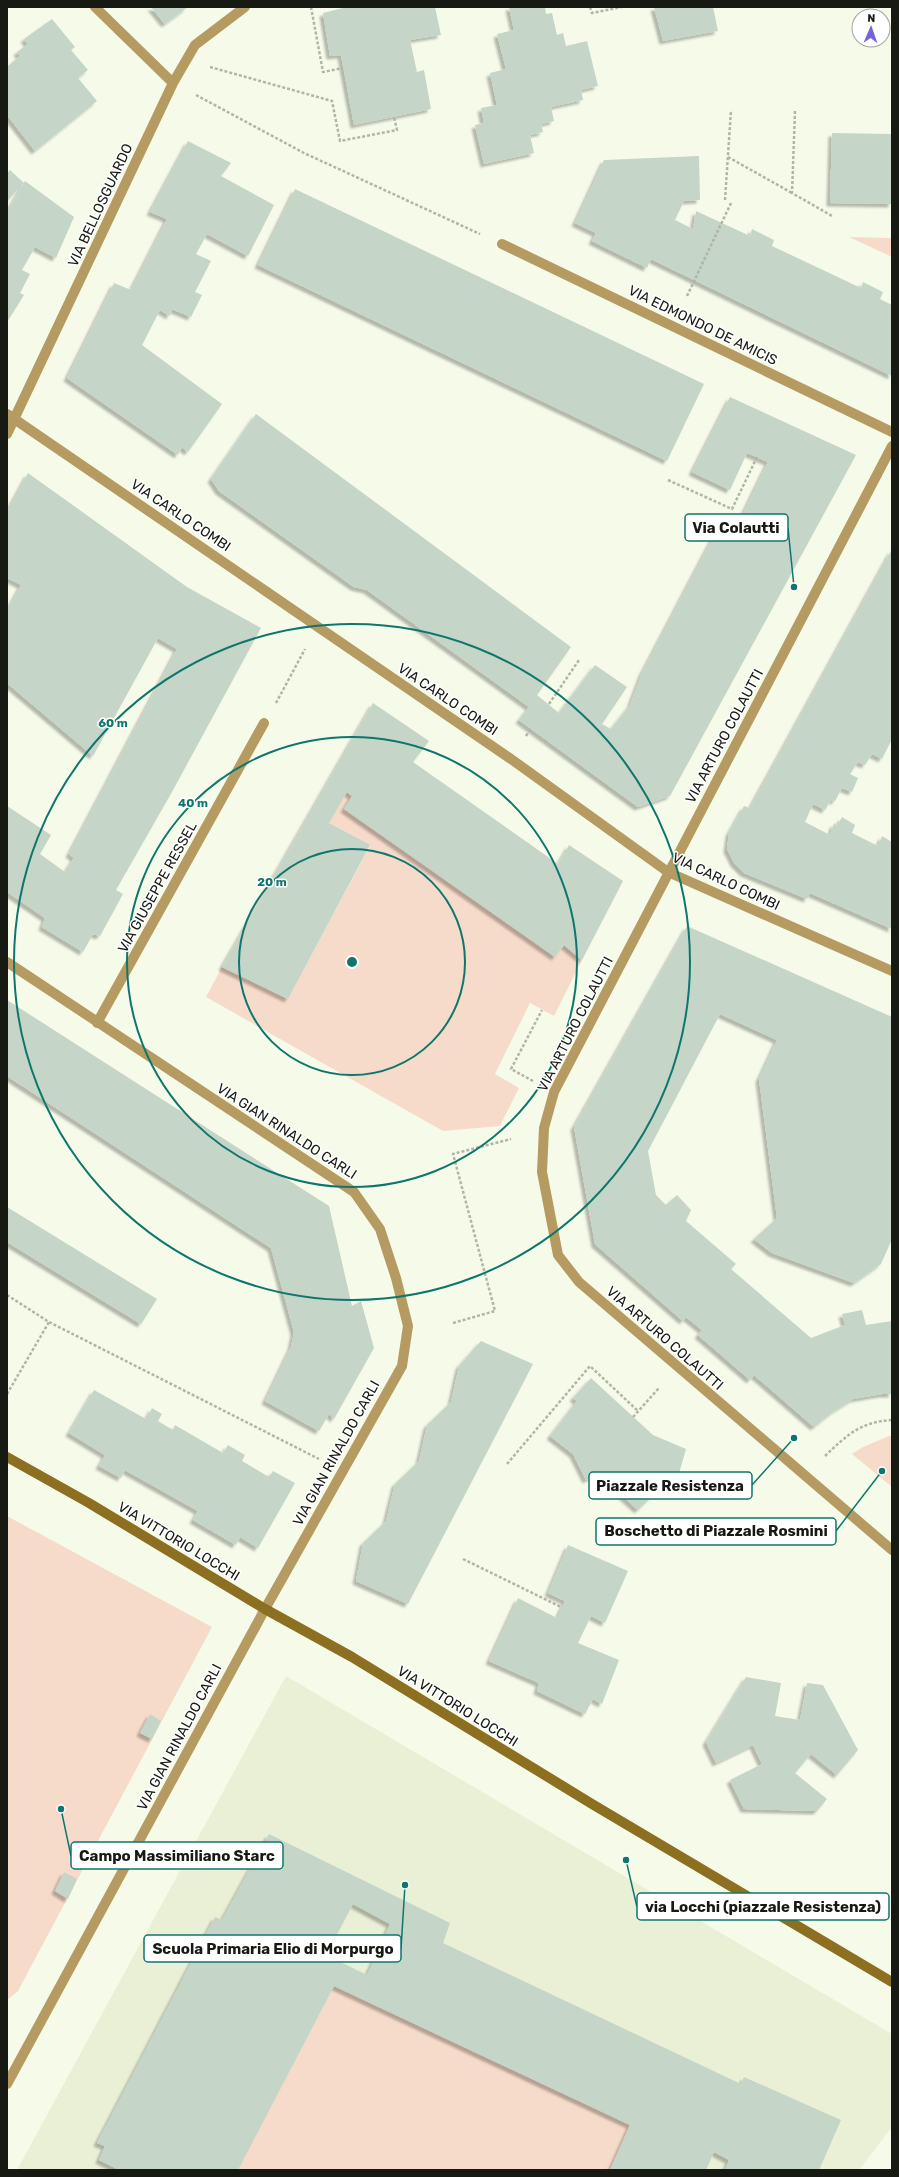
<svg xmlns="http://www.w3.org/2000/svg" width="899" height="2177" viewBox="0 0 899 2177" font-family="Rubik,sans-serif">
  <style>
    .built { fill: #e9f0d6 }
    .green { fill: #f6dbca }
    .building { fill: #c5d5c8; fill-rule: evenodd; filter: url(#shadow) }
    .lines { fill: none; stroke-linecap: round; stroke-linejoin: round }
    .path { stroke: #b1b5a7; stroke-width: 2.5; stroke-dasharray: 3 2; stroke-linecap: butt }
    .minor { stroke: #b59b61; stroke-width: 10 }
    .tertiary { stroke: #b59b61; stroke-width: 10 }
    .secondary { stroke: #8d6f22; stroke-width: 10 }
    .ring { fill: none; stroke: #0f766e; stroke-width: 2 }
    .labels { text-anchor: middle; stroke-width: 3; stroke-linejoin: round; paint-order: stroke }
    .street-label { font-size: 14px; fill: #171913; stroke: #fff }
    .centre { fill: #0f766e; stroke: #fff; stroke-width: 2 }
    .ring-label { font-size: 12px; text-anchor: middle; font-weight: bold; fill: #0f766e; stroke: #fff; stroke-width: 3; stroke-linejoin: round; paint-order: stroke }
    .leader { fill: none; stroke: #0f766e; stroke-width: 1.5 }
    .callout-dot { fill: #0f766e; stroke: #fff; stroke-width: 1.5 }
    .callout { fill: #fff; stroke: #0f766e; stroke-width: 1.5 }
    .callout-label { font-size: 15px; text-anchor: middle; font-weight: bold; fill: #171913 }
  </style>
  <defs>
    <filter id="shadow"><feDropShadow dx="-3.5" dy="3.5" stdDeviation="1" flood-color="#0004"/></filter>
  </defs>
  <rect width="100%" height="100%" fill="#f6fbe9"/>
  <path class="built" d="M286,1676L892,2034V2127L859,2170H17Z"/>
  <path class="green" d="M849,237L892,238V257Z
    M347,792L555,957L564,945L582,960L554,1016L530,1003L495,1074L519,1088L500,1126L443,1131L206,997L222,967L288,999L370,846L329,823Z
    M889,1436H892V1487L852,1454L863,1447Z
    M7,1516L212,1627L18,1991L7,2000Z
    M334,1986L630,2125L610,2170H238Z"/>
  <path class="building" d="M151,7H188L165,24Z
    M347,7H435L441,35L410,40L417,72L424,70L431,109L354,125L341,55L330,56L323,13Z
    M509,7H545L546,14L552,13L557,35L563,33L566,46L587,41L598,86L581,90L583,100L551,107L554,121L541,124L543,132L530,135L534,153L484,164L475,125L484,123L481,108L497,105L490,73L506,69L497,34L514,30Z
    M654,7H713L718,31L663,41Z
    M52,19L75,47L71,50L88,70L78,78L97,101L35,151L7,115V67L20,56L17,52L28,44L24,39Z
    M832,133L892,134V204L830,203Z
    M188,141L231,163L221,176L274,205L248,256L207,234L196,254L211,261L195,292L202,295L191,317L172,309L170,316L160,310L142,345L222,404L188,452L182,447L178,455L67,378L114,283L131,290L167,219L150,212Z
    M699,156L700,200L684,201L675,220L693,229L696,211L750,236L752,229L774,240L772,246L861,288L863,282L883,292L880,299L892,305V376L651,259L647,268L592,241L596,233L575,223L604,160Z
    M10,170L24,183L7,201V173Z
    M25,181L74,217L56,258L35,247L22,270L30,274L20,293L24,295L7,322V212Z
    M295,189L704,384L667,461L258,265Z
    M730,397L856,455L670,796L638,807L519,720L529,707L367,590L354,587L219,491L211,479L256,414L571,647L537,695L559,713L595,665L627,687L602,724L611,729L630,705L642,673L723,518L737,526L768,462L747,453L730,490L692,472Z
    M28,473L187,587L261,628L173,790L116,890L123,894L100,936L93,934L83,952L42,927L45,918L7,892V806L51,835L40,854L65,872L74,858L69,854L177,649L158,638L93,756L7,683V611L21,585L7,578V512Z
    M892,549V739L882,759L872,754L865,765L858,762L850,774L858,778L852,792L842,788L835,801L831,800L825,810L813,804L805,822L830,835L834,823L837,826L842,817L855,825L852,833L878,846L882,836L892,842V929L810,893L807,899L744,873L734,863L727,849L729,833L744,806L750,808Z
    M373,703L429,741L413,762L558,864L569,845L623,881L582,960L564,945L555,957L344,809L352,796L347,792L329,823L370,845L288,999L222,967Z
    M687,926L892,1017V1239L881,1264L854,1283L772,1253L754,1239L777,1218L759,1079L777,1040L720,1014L648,1151L656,1195L666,1205L677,1195L691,1210L686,1221L736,1264L731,1269L811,1338L845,1325L842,1314L862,1310L866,1325L892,1321V1394H882L853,1399L834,1411L814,1427L754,1375L750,1380L698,1335L702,1330L686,1317L683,1321L595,1244L574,1127Z
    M7,1000L329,1206L352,1306L361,1301L374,1348L334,1419L329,1414L319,1431L265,1401L291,1347L294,1332L271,1248L7,1076Z
    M7,1207L157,1299L141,1324L7,1242Z
    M481,1341L533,1364L408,1604L356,1581L363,1543L386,1521L395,1484L419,1461L427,1425L451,1402L459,1366Z
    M591,1378L653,1435L686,1449L678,1477L666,1482L638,1510L598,1474L586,1480L573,1454L550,1436L577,1401L573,1398Z
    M94,1390L146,1419L152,1408L162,1414L158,1421L173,1430L175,1425L223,1453L228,1445L245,1455L242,1461L269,1477L273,1471L295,1483L258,1548L240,1537L236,1545L193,1520L198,1511L125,1470L121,1478L99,1466L105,1455L69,1433Z
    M568,1545L628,1571L605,1623L591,1616L578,1643L619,1660L602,1704L593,1699L585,1714L537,1691L539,1683L489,1661L518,1598L557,1618L565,1601L548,1593Z
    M746,1677L781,1683L775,1716L800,1720L807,1683L823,1685L858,1750L837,1775L811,1754L795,1773L827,1799L817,1811L744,1809L730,1780L762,1764L753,1745L716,1763L706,1742Z
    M150,1714L161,1721L152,1739L140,1733Z
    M269,1834L450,1923L443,1943L741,2084L744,2077L841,2120L819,2170H725L729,2160L714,2152L706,2170H610L630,2125L334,1986L238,2170H119L99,2160L105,2146L97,2143L215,1917L222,1920ZM353,1904L390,1924L367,1975L326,1955Z
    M64,1872L77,1879L68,1899L55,1891Z"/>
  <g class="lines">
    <path class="path" d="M311,7L323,72L343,68
      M590,7L592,13L622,7
      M210,67L332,101L340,141L397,130L394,117
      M196,95L304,153L480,234
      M795,111L792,193L832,216
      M728,157L792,193
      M725,200L731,110
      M687,296L731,203
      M668,480L732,509L757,457
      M276,703L305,649
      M549,704L579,660
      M526,736L531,729
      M533,1081L511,1069L542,1010
      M7,1295L49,1322L319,1459
      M453,1323L495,1311L453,1154L511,1139
      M7,1394L49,1322
      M633,1417L659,1388
      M825,1456C847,1435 860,1422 892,1420
      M507,1464L590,1366L638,1411
      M463,1559L561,1607"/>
    <path class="minor" d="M95,7L173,83
      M502,244L892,432
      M7,414L511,759L668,872L892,971
      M7,434L173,83L195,45L245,7
      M7,962L354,1192L380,1229L396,1278L408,1326L402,1366L265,1609L7,2084
      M97,1023L264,723"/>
    <path class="tertiary" d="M892,446L554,1092L544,1128L542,1172L558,1255L579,1282L892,1550"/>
    <path class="secondary" d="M7,1457L89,1503L265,1609L352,1657L592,1804L892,1982"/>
  </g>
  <g class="ring">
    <circle cx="352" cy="962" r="113"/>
    <circle cx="352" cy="962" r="225"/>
    <circle cx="352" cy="962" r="338"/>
  </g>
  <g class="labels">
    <g class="street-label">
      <text transform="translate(100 205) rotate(-65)" y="5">VIA BELLOSGUARDO</text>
      <text transform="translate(703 325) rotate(26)" y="5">VIA EDMONDO DE AMICIS</text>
      <text transform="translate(181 515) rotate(34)" y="5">VIA CARLO COMBI</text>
      <text transform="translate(448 699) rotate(34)" y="5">VIA CARLO COMBI</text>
      <text transform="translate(724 736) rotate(-62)" y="5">VIA ARTURO COLAUTTI</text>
      <text transform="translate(726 881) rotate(25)" y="5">VIA CARLO COMBI</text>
      <text transform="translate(157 887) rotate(-61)" y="5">VIA GIUSEPPE RESSEL</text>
      <text transform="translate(575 1024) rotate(-63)" y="5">VIA ARTURO COLAUTTI</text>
      <text transform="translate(287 1131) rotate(33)" y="5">VIA GIAN RINALDO CARLI</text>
      <text transform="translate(665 1338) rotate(41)" y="5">VIA ARTURO COLAUTTI</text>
      <text transform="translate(336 1453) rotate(-61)" y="5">VIA GIAN RINALDO CARLI</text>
      <text transform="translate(179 1541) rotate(31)" y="5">VIA VITTORIO LOCCHI</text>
      <text transform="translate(458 1706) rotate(32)" y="5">VIA VITTORIO LOCCHI</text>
      <text transform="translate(179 1737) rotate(-62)" y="5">VIA GIAN RINALDO CARLI</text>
    </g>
  </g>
  <circle cx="352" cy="962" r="6" class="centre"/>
  <g class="ring-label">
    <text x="113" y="727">60 m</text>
    <text x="193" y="807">40 m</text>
    <text x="272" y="886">20 m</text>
  </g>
  <path class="leader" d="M794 587L788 528M794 1438L752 1485M882 1471L836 1531M61 1809L71 1856M626 1860L637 1907M405 1885L401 1949"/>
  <g class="callout-dot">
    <circle cx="794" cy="587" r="4"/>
    <circle cx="794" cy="1438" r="4"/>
    <circle cx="882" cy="1471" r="4"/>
    <circle cx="61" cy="1809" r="4"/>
    <circle cx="626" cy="1860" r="4"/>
    <circle cx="405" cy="1885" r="4"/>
  </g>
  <g class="callout">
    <rect x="685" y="514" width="103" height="27" rx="4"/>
    <rect x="589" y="1472" width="163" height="27" rx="4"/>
    <rect x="596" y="1518" width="240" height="27" rx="4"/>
    <rect x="71" y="1842" width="212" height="27" rx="4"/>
    <rect x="637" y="1893" width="252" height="27" rx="4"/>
    <rect x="144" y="1935" width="257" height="27" rx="4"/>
  </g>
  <g class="callout-label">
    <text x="736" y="533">Via Colautti</text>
    <text x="670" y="1491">Piazzale Resistenza</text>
    <text x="716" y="1536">Boschetto di Piazzale Rosmini</text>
    <text x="177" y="1861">Campo Massimiliano Starc</text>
    <text x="763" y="1912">via Locchi (piazzale Resistenza)</text>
    <text x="273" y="1954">Scuola Primaria Elio di Morpurgo</text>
  </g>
  <rect width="899" height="2177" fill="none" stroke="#171913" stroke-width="16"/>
  <g transform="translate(871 28) rotate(2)"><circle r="19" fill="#ffffff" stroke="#a2a3a1"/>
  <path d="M0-3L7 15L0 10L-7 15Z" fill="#7463de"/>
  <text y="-6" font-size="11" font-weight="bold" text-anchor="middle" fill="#171913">N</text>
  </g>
</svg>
